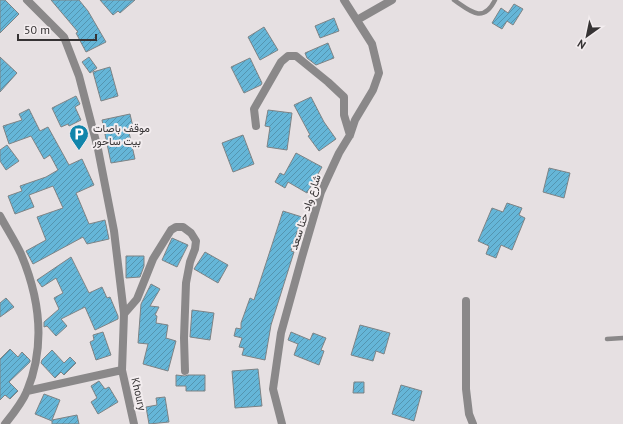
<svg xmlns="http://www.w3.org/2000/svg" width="623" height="424" viewBox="0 0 623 424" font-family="'PT Sans',Vazirmatn,sans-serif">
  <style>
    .building { fill: url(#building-hatch); stroke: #7e8385 }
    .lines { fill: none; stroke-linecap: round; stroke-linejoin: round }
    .service { stroke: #8a8889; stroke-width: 4.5 }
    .minor { stroke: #8a8889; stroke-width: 8 }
    .labels { text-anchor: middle; stroke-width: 4; stroke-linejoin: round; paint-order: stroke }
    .poi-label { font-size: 11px; fill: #363334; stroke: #f3edef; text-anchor: start }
    .street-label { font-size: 11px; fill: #363334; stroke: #f3edef }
  </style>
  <defs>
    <pattern id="building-hatch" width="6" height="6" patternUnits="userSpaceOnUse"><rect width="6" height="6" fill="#65b6d8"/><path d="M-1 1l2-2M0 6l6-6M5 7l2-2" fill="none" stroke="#5495b0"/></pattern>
  </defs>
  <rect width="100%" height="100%" fill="#e6e0e2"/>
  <path class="building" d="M0,0H5L19,14L0,33Z
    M51,0H79L88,11L106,42L86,52L76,33L78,32Z
    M100,0H135L120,13L118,11L113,15Z
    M514,4L523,9L513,25L507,21L502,29L492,23L501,8L508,13Z
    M334,18L339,31L320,38L315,26Z
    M264,27L278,50L260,60L248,37Z
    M328,43L334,58L316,65L307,58L305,53Z
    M0,57L17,73L0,92Z
    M89,57L97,68L90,73L82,62Z
    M250,58L262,83L261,85L244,93L231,67Z
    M110,67L118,96L101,101L93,72Z
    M76,96L80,104L75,107L81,120L69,126L68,124L61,127L52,108Z
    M311,97L324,122L336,139L319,151L308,136L310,135L294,105Z
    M29,109L40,131L48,127L69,165L82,159L94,185L76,193L89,224L105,220L109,239L87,244L83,237L33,264L26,251L46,240L37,217L63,208L53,186L29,195L34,207L15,214L8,196L22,191L20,186L46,177L58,170L50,155L44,159L31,136L9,144L3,126L22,120L19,114Z
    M268,110L292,113L287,150L267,147L270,127L265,126Z
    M130,114L133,127L128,128L135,159L111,163L102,120Z
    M243,135L254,164L233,172L222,143Z
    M7,145L19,161L6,170L0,161V150Z
    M296,153L322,167L307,193L288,182L285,188L275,182L280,173L284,175Z
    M549,168L570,173L564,198L543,192Z
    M507,203L522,208L519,215L525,218L512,250L501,245L496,258L486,254L489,246L478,241L492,208L503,212Z
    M283,211L302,217L291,251L294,252L271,325L265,360L242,355L244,348L239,347L242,338L234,336L236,328L241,329V323L250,298L254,300Z
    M172,238L188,245L177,267L162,260Z
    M205,252L228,265L218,283L194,269Z
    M126,256H144V266L140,277L126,278Z
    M71,257L89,293L102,287L107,298L110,297L118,316V319L95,330L85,307L61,319L67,326L56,336L47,326L44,327V322L59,309L54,298L63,293L56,278L42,287L37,280Z
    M151,284L160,289L150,306L159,307L155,315L157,316L156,323L168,325L166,338L176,341L168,371L143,364L148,344L138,343L141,304Z
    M6,298L14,307L0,317V303Z
    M192,310L214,313L210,340L190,337Z
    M360,325L390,333L384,354L376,351L373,361L351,355Z
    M103,332L111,355L96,360L90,342L94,340L93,335Z
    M291,332L310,340L313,333L326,338L321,350L324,351L319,365L294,355L298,344L288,340Z
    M10,349L18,357L22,352L30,360V362L9,382L18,391L10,399L5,395L0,400V359Z
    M52,350L64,363L70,357L76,363L64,375L61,372L55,378L41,363L42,360Z
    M258,369L262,406L235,408L232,371Z
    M176,375L185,376L188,375H205V391H186V386H176Z
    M99,381L105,389L109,387L118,402L98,414L91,402L97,398L91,386Z
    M354,382H364V393H353Z
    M401,385L422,391L414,421L392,414Z
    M44,394L60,400L52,420L77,415L79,424H52V421L35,414Z
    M165,397L169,422L149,424L146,407L157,405L156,398Z"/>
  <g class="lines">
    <path class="service" d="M454,0C470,11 483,24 495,0
      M607,339L623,338"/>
    <path class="minor" d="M27,0L64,37L79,76L98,149L114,231L124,314L122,370L134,424
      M357,20L392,0
      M256,126L254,109L281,62L288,56H296L328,82L344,97V115L350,135
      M0,216C7,229 15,241 21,254C40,299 46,345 27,391C22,403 13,414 5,424
      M466,301V389L469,414L473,424
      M124,314L137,299L153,259L171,230L176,227H183L191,233L196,241L195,249L190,262L186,283L184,338L185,371
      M27,391L122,370
      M282,424L273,389L281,333L302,257L321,192L339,153L350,135L355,120L373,90L379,73L372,44L344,0"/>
  </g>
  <defs>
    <symbol id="parking-pin" viewBox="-11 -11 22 30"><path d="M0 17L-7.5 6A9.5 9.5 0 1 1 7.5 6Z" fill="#1185ab" stroke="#f3edef"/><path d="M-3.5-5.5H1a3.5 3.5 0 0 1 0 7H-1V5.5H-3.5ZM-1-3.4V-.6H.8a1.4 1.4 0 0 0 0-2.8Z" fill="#fff"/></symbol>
  </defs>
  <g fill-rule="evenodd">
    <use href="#parking-pin" x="68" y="123" width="22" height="30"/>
  </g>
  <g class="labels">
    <g class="poi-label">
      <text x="93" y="132">موقف باصات<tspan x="93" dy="13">بيت ساحور</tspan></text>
    </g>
    <g class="street-label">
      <text transform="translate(305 212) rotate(-72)" y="4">شارع واد حنا سعد</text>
      <text transform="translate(139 394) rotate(77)" y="4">Khoury</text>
    </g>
  </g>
  <g transform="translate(587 36) rotate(213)" stroke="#f3edef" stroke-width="3" paint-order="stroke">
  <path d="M0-3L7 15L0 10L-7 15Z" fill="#363334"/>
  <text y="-6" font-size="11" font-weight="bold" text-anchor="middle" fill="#363334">N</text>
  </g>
  <path d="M18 34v6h78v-6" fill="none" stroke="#363334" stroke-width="2"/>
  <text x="24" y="34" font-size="12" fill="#363334" stroke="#f3edef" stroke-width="3" paint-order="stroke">50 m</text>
</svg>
